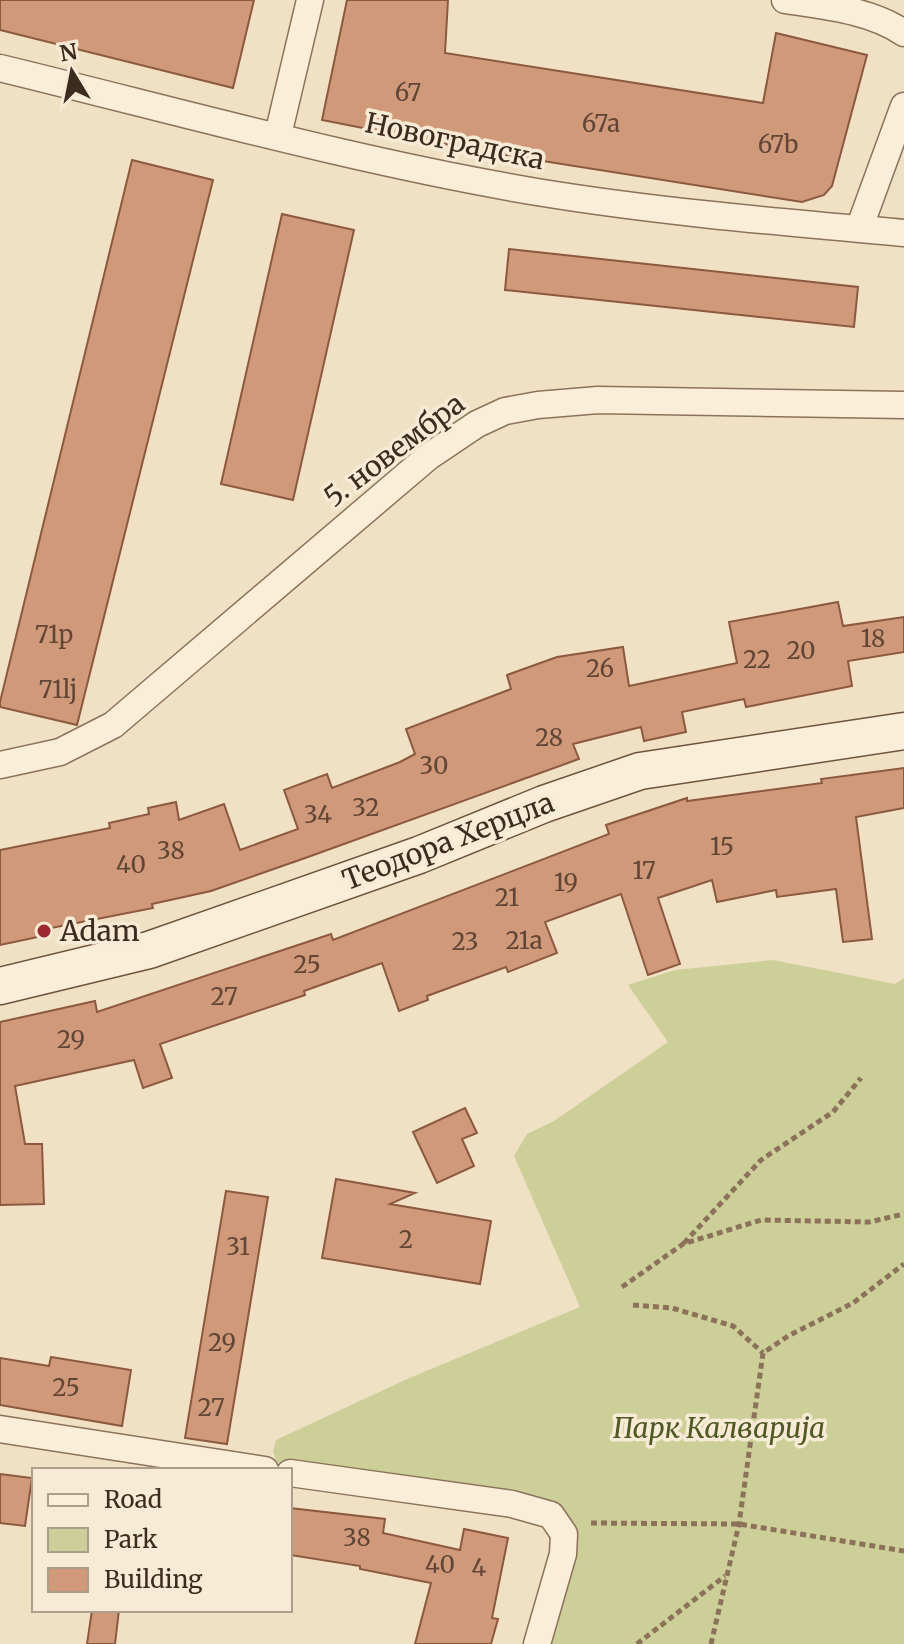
<svg xmlns="http://www.w3.org/2000/svg" width="904" height="1644" viewBox="0 0 904 1644" font-family="Merriweather,serif">
  <style>
    .green { fill: #cccf98 }
    .building { fill: #d0997a; stroke: #8c593f; stroke-width: 2 }
    .lines { fill: none; stroke-linecap: round; stroke-linejoin: round }
    .minor-casing { stroke: #8c725a; stroke-width: 29 }
    .secondary-casing { stroke: #6e533d; stroke-width: 39 }
    .path { stroke: #8c725a; stroke-width: 5; stroke-dasharray: 6 4; stroke-linecap: butt }
    .minor { stroke: #faeed9; stroke-width: 26 }
    .secondary { stroke: #faeed9; stroke-width: 36 }
    .poi-dot { fill: #9e282f; stroke: #f7ebd5; stroke-width: 3 }
    .labels { text-anchor: middle; stroke-width: 7; stroke-linejoin: round; paint-order: stroke }
    .number-label { font-size: 24px; fill: #614636 }
    .street-label { font-size: 28px; fill: #3c2b1f; stroke: #f7ebd5 }
    .poi-label { font-size: 28px; fill: #3c2b1f; stroke: #f7ebd5; text-anchor: start }
    .park-label { font-size: 28px; font-style: italic; fill: #4f5924; stroke: #f7ebd5 }
  </style>
  <rect width="100%" height="100%" fill="#f0e1c5"/>
  <path class="green" d="M773,960L895,984L904,978V1644H537L559,1523L279,1470L273,1451L276,1440L407,1379L580,1307L514,1156L527,1134L554,1121L668,1042L628,985L675,970Z"/>
  <path class="building" d="M0,0H254L233,88L0,30Z
    M347,0H448L445,53L763,103L776,33L867,55L832,186L824,195L802,202L480,151L322,120Z
    M132,160L213,180L77,725L0,707V702Z
    M282,214L354,230L293,500L221,484Z
    M509,249L858,287L854,327L505,290Z
    M838,602L843,626L904,617V652L848,661L852,686L746,707L744,699L682,712L686,732L644,741L641,727L573,744L579,759L308,857L211,891L152,904L153,908L51,928L52,934L0,945V850L110,828L109,823L149,814L148,808L176,802L179,820L224,804L240,850L298,829L284,790L327,774L332,788L400,762L415,754L406,729L511,689L507,675L557,657L623,647L629,686L737,663L729,622Z
    M904,768V808L856,817L872,939L843,942L836,889L777,897L776,890L717,902L712,880L658,898L680,964L648,975L621,894L545,922L557,953L508,972L506,967L427,996L428,1000L399,1011L382,963L304,991L305,995L160,1044L172,1078L143,1088L134,1060L15,1086L25,1144H42L44,1204L0,1205V1022L95,1001L97,1012L331,934L333,940L609,834L606,825L687,798V801L822,783L821,779Z
    M465,1108L477,1133L462,1139L474,1166L437,1183L413,1132Z
    M336,1179L415,1193L390,1204L491,1221L480,1284L322,1258Z
    M226,1191L268,1197L227,1444L185,1438Z
    M51,1357L131,1370L122,1426L0,1405V1358L49,1366Z
    M0,1474L32,1478L25,1526L0,1523Z
    M290,1508L385,1519L383,1533L460,1550L464,1529L508,1538L492,1618L498,1619L491,1644H415L431,1583L360,1569V1566L290,1555Z
    M92,1610H119L115,1644H87Z"/>
  <g class="lines">
    <defs>
      <path id="minor" d="M785,0C824,6 870,10 904,33
        M0,68C177,111 358,162 537,192C659,212 781,222 904,233
        M278,135L310,0
        M859,229L904,106
        M0,765L60,752L113,725L428,457L477,424L505,411L538,405L598,400L904,405
        M0,1429L265,1470
        M290,1473L512,1504L551,1515L564,1534L563,1554L537,1644"/>
      <path id="secondary" d="M0,986L149,950L419,855L544,804L640,771L904,731"/>
    </defs>
    <use href="#minor" class="minor-casing"/>
    <use href="#secondary" class="secondary-casing"/>
    <path class="path" d="M684,1243L761,1160L833,1112L861,1078
      M622,1287L683,1244L761,1220L869,1222L904,1214
      M633,1305L672,1308L733,1326L763,1353
      M591,1523L739,1524L904,1551
      M637,1644L725,1576
      M711,1644L739,1524L763,1353L788,1336L853,1303L904,1264"/>
    <use href="#minor" class="minor"/>
    <use href="#secondary" class="secondary"/>
  </g>
  <circle class="poi-dot" cx="44" cy="931" r="8"/>
  <g class="labels">
    <g class="number-label">
      <text x="408" y="101">67</text>
      <text x="601" y="132">67a</text>
      <text x="778" y="153">67b</text>
      <text x="54" y="643">71p</text>
      <text x="873" y="647">18</text>
      <text x="801" y="659">20</text>
      <text x="757" y="668">22</text>
      <text x="600" y="677">26</text>
      <text x="58" y="698">71lj</text>
      <text x="549" y="746">28</text>
      <text x="434" y="774">30</text>
      <text x="366" y="816">32</text>
      <text x="318" y="823">34</text>
      <text x="722" y="855">15</text>
      <text x="171" y="859">38</text>
      <text x="131" y="873">40</text>
      <text x="644" y="879">17</text>
      <text x="566" y="891">19</text>
      <text x="507" y="906">21</text>
      <text x="524" y="949">21a</text>
      <text x="465" y="950">23</text>
      <text x="307" y="973">25</text>
      <text x="224" y="1005">27</text>
      <text x="71" y="1048">29</text>
      <text x="406" y="1248">2</text>
      <text x="238" y="1255">31</text>
      <text x="222" y="1351">29</text>
      <text x="66" y="1396">25</text>
      <text x="211" y="1416">27</text>
      <text x="357" y="1546">38</text>
      <text x="440" y="1573">40</text>
      <text x="479" y="1576">4</text>
    </g>
    <g class="street-label">
      <text transform="translate(455 141) rotate(12)" y="10">Новоградска</text>
      <text transform="translate(394 450) rotate(-37)" y="10">5. новембра</text>
      <text transform="translate(448 841) rotate(-21)" y="10">Теодора Херцла</text>
    </g>
    <g class="poi-label">
      <text x="60" y="941">Adam</text>
    </g>
    <g class="park-label">
      <text x="719" y="1438">Парк Калварија</text>
    </g>
  </g>
  <rect x="32" y="1468" width="260" height="144" fill="#f7ebd5" stroke="#ac9e8c" stroke-width="2"/>
  <rect x="48" y="1494" width="40" height="12" fill="#faeed9" stroke="#ac9e8c" stroke-width="2"/>
  <text x="104" y="1508" font-size="24" fill="#3c2b1f">Road</text>
  <rect x="48" y="1528" width="40" height="24" fill="#cccf98" stroke="#ac9e8c" stroke-width="2"/>
  <text x="104" y="1548" font-size="24" fill="#3c2b1f">Park</text>
  <rect x="48" y="1568" width="40" height="24" fill="#d0997a" stroke="#ac9e8c" stroke-width="2"/>
  <text x="104" y="1588" font-size="24" fill="#3c2b1f">Building</text>
  <g transform="translate(72 72) rotate(350)" stroke="#f7ebd5" stroke-width="6" paint-order="stroke">
  <path d="M0-6L14 30L0 20L-14 30Z" fill="#3c2b1f"/>
  <text y="-12" font-size="22" font-weight="bold" text-anchor="middle" fill="#3c2b1f">N</text>
  </g>
</svg>
